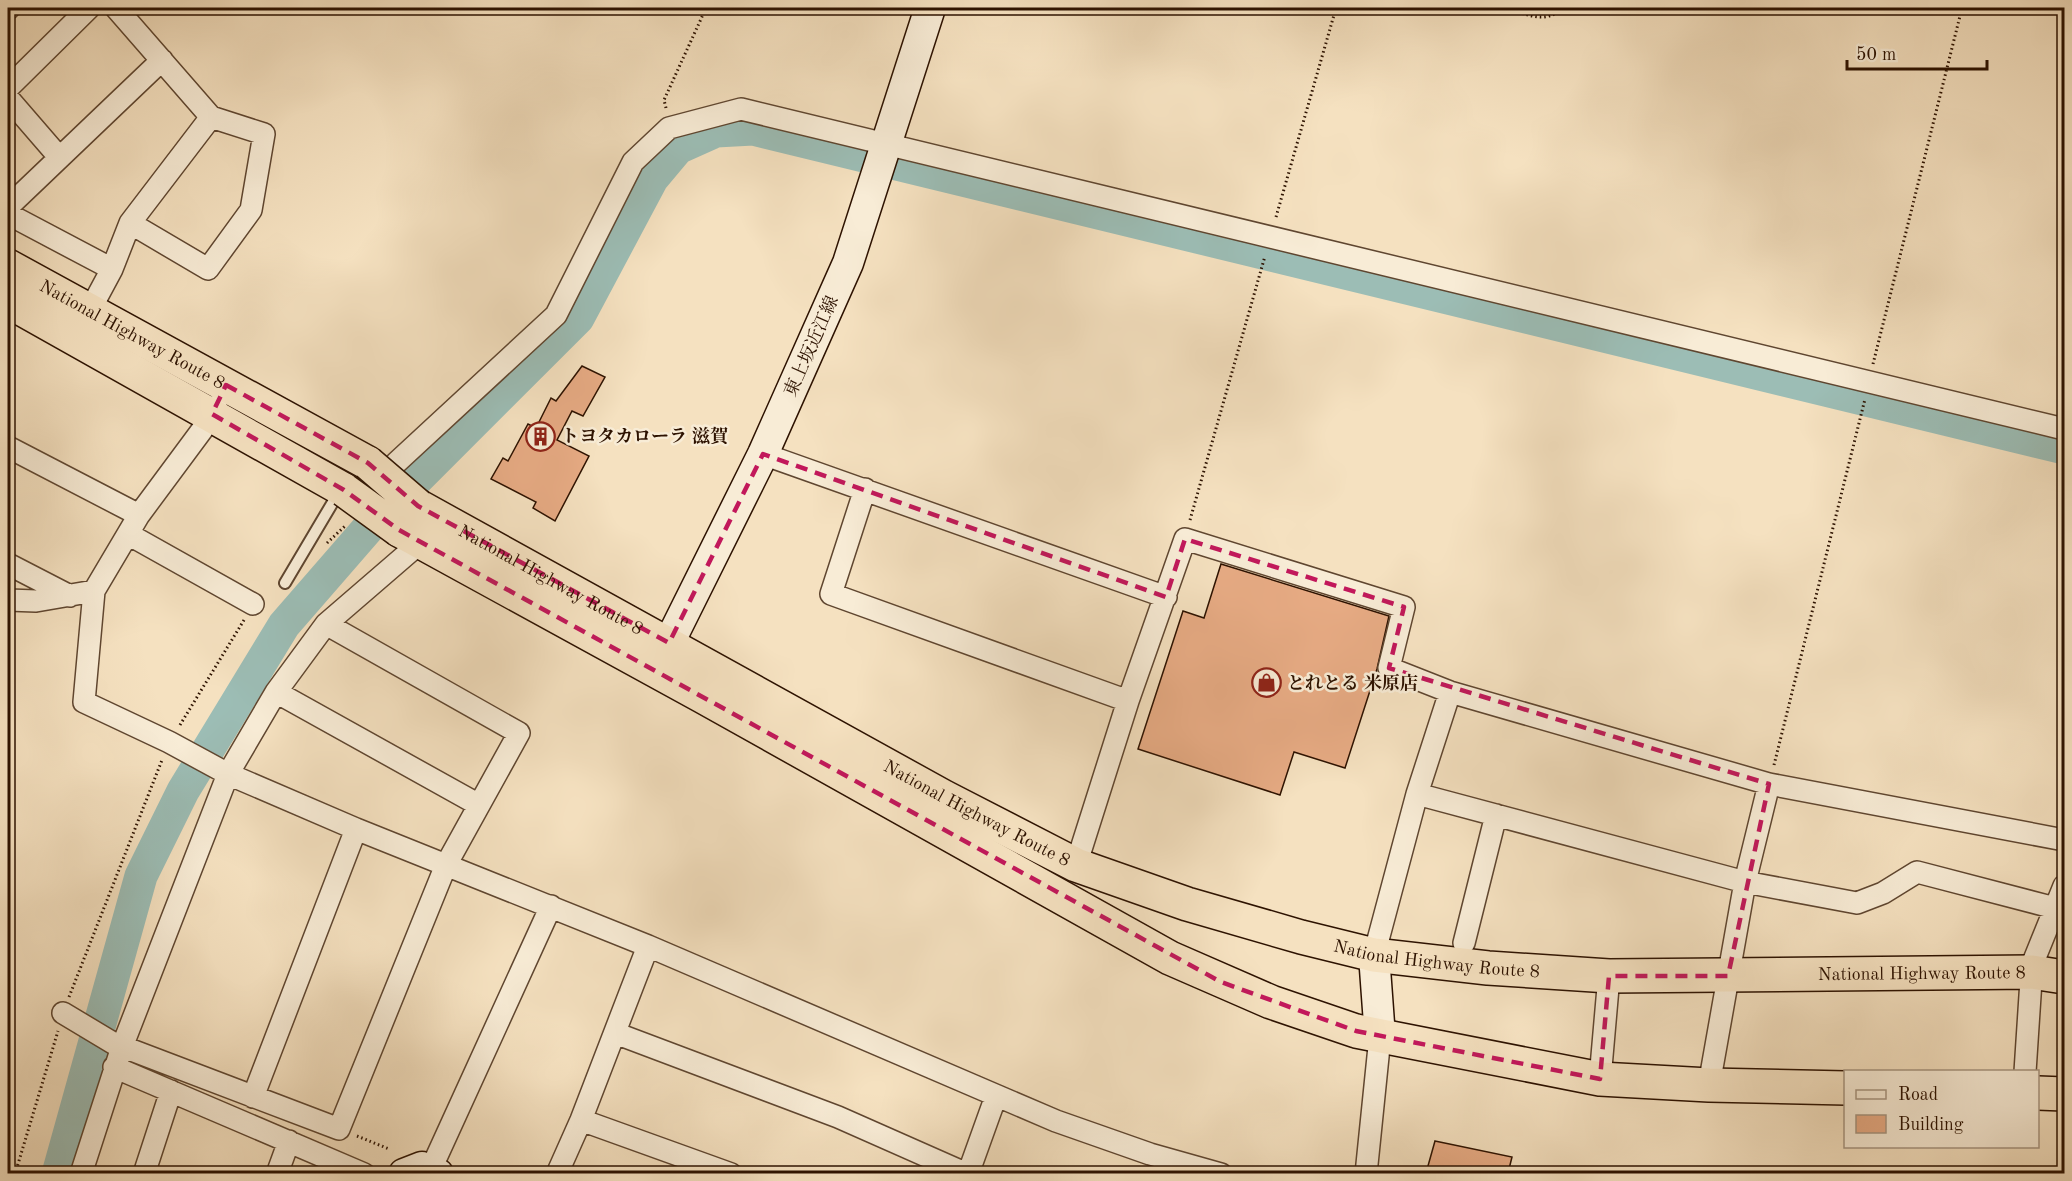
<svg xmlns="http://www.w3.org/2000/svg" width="2072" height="1181" viewBox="0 0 2072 1181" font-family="'Old Standard TT','Noto Serif JP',serif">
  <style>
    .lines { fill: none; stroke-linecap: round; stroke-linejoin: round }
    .river { stroke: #9cbdb5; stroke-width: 33 }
    .building { fill: #e7ab84; stroke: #2d1200; stroke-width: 1.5 }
    .lane-casing { stroke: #5f4630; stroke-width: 14 }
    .street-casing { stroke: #5f4630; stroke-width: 24 }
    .secondary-casing { stroke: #2d1200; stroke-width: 33 }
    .highway-casing { stroke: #2d1200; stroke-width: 36 }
    .path { stroke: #2d1200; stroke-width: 3; stroke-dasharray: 1.5 3; stroke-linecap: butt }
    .lane { stroke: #f8ecd6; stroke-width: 10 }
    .street { stroke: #f8ecd6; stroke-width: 21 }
    .secondary { stroke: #f8ecd6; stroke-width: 30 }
    .highway { stroke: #f5e1c0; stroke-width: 33 }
    .highway-bridge-casing { stroke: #2d1200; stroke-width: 36; stroke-linecap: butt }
    .highway-bridge { stroke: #f5e1c0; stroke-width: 33 }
    .marked { fill: none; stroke: #c2185b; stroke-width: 4.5; stroke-dasharray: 12 8; stroke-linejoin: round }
    .labels { text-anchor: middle; stroke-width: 5; stroke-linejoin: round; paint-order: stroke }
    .street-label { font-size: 18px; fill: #2d1200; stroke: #f8ecd6 }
    .poi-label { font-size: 18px; font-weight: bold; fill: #2d1200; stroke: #f8ecd6; text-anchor: start }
  </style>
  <rect width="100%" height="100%" fill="#f5e1c0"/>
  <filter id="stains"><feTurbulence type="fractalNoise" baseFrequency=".00333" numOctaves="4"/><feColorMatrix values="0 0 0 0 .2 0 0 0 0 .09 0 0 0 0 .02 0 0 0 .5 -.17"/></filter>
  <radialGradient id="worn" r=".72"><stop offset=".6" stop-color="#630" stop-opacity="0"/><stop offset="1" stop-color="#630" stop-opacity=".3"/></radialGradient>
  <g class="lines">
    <path class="river" d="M58,1174L141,876L183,791L284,625L370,526L578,318L652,179L678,148L716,131L753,129L2064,448"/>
  </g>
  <path class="building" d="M582,366L605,377L583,416L572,411L557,440L589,456L555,521L533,508L536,502L491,479L503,458L508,461L528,424L536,428L551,398L556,401Z
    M1221,564L1389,616L1377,669L1345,768L1294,752L1280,795L1138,749L1183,611L1204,618Z
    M1435,1141L1512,1157L1508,1173H1426Z"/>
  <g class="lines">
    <defs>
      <path id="lane" d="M285,583L333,502"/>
      <path id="street" d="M116,8L211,117L264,134L251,210L208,269L130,223
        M8,9L9,8
        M8,88L89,8
        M8,98L59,157
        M8,207L162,60
        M8,214L112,269
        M90,310L112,269L130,223L211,117
        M8,447L139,515L94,591
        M763,454L1166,597
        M396,463L556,315L633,162L669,128L741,109L2064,429
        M865,489L831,594L1128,701
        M139,515L202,430L216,406
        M128,534L253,604
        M8,564L70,596
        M8,600L36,601L94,591L84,702L169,742L228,774L356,829L648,946L1056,1121L1150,1154L1221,1174
        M276,692L479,805
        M1417,794L1745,882L1857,903L1883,893L1917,872L2055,908
        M1076,865L1128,701L1185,539L1404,607L1389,668L1450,692L1769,784L2064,840
        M1464,943L1496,815
        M1374,955L1417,794L1450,692
        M63,1013L113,1043L339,1129L446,865L519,733L326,624
        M615,1033L838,1117L967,1174
        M114,1067L364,1174
        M2025,1072L2032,965L2064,886
        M1600,1079L1609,976
        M1709,1085L1745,882L1769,784
        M253,1097L356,829
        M581,1120L731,1174
        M431,1169L551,906
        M81,1174L122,1047L228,774L276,692L326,624L421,542
        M144,1174L171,1091
        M277,1174L289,1141
        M557,1174L581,1120L648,946
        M968,1174L996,1096
        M1366,1174L1380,1037"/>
      <path id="secondary" d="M657,667L763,454L848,263L930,8
        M1374,955L1380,1037
        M404,1174L422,1167L438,1174"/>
      <g id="highway">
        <path id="s1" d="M8,266L368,463"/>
        <path d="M8,301L344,490"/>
        <path id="s2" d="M418,506L944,797L1076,865L1187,904L1301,937L1374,955L1488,968L1609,976L2032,972L2064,977"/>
        <path d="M399,530L702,696L1170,958L1271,1002L1356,1031L1600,1079L1709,1085L1846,1088"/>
        <path d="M2038,1093L2064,1094"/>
      </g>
    </defs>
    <use href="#lane" class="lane-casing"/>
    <use href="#street" class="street-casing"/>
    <use href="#secondary" class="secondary-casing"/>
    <use href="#highway" class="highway-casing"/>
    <path class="path" d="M1505,8C1528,14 1543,25 1564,8
      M666,108L664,100L706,8
      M1276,217L1336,8
      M1873,364L1962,8
      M1190,520L1265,256
      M327,543L345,526
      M180,725L244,620
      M1774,765L1865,399
      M69,997L162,760
      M357,1136L389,1149
      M15,1174L58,1031"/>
    <use href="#lane" class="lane"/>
    <use href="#street" class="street"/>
    <use href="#secondary" class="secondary"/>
    <use href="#highway" class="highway"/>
    <defs>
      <path id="highway-bridge" d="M368,463L418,506
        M344,490L399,530"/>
    </defs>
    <use href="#highway-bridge" class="highway-bridge-casing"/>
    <use href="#highway-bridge" class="highway-bridge"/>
  </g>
  <path class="marked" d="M226,385L368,463L418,506L669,643L763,454L1166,597L1185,539L1404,607L1389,668L1769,784L1728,976H1609L1600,1079L1356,1031L1221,982L399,530L344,490L212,414Z"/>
  <defs>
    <symbol id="building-ring" viewBox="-11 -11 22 22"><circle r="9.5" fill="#f8ecd6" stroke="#8f2418" stroke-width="1.5"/><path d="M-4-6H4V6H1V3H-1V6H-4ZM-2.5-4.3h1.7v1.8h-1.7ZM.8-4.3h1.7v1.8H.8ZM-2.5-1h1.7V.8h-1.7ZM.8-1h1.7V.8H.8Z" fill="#8f2418"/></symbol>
    <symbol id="shop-ring" viewBox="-11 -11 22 22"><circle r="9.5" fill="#f8ecd6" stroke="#8f2418" stroke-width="1.5"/><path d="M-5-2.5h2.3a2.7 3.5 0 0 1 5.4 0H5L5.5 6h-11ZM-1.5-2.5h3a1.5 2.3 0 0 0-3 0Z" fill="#8f2418"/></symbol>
  </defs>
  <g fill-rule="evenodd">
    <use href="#building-ring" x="524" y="420" width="33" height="33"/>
    <use href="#shop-ring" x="1250" y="666" width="33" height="33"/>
  </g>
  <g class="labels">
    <g class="street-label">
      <text dy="6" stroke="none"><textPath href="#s1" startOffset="142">National Highway Route 8</textPath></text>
      <text transform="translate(811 346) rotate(-66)" y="6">東上坂近江線</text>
      <text dy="6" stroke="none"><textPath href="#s2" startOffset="152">National Highway Route 8</textPath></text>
      <text dy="6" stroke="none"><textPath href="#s2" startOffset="638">National Highway Route 8</textPath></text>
      <text dy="6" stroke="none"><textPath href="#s2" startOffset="1124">National Highway Route 8</textPath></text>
      <text dy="6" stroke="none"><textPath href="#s2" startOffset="1610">National Highway Route 8</textPath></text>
    </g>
    <g class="poi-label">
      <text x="561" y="442">トヨタカローラ 滋賀</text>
      <text x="1287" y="689">とれとる 米原店</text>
    </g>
  </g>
  <rect width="2072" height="1181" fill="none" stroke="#f5e1c0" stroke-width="30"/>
  <rect x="9" y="9" width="2054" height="1163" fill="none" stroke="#2d1200" stroke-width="3"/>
  <rect x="15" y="15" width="2042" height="1151" fill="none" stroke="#2d1200" stroke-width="1.5"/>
  <rect x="1844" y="1070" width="195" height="78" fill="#f8ecd6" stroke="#a79580" stroke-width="1.5"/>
  <rect x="1856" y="1090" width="30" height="9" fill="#f8ecd6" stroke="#a79580" stroke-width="1.5"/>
  <text x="1898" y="1100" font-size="18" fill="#2d1200">Road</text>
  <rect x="1856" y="1115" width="30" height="18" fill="#e7ab84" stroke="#a79580" stroke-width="1.5"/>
  <text x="1898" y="1130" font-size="18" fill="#2d1200">Building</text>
  <path d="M1847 60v9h140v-9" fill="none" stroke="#2d1200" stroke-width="3"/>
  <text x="1856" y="60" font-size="18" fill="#2d1200" stroke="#f8ecd6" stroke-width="4.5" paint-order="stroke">50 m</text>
  <rect width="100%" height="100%" filter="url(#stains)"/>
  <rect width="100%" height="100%" fill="url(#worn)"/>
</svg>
